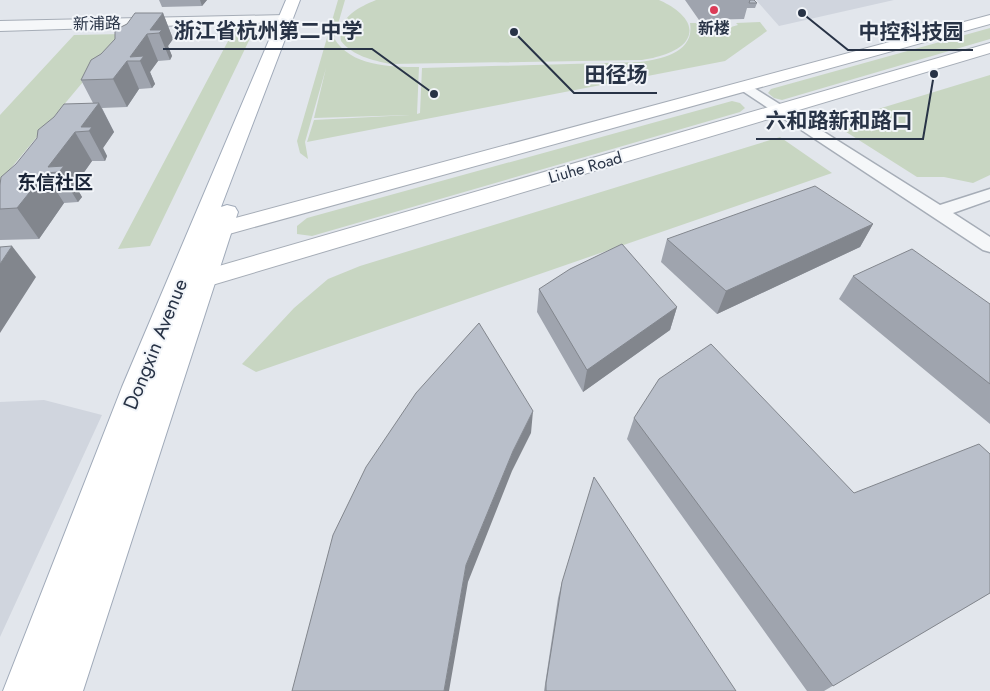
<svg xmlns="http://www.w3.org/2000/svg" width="990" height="691" viewBox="0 0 990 691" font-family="Jost,'Noto Sans SC',sans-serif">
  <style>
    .built { fill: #d0d5de }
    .green { fill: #c8d6c2 }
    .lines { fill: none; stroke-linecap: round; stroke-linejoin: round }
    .minor-casing { stroke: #a6adb7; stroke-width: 3 }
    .tertiary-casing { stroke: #a6adb7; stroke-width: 2 }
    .secondary-casing { stroke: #a6adb7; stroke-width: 2 }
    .primary-casing { stroke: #a0aab9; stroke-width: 2 }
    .minor { fill: #f5f7f9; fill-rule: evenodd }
    .tertiary { fill: #f5f7f9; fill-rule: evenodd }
    .secondary { fill: #fff; fill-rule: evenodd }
    .primary { fill: #fff; fill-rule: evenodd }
    .wall { fill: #9fa4ae }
    .shaded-wall { fill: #82868d }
    .building { fill: #b9bfca; stroke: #82868d }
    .poi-dot { fill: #db3c58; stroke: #f2f5f9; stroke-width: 2 }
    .labels { text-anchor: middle; stroke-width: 4; stroke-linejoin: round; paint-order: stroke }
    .far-street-label { font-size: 16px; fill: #283346; stroke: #f2f5f9 }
    .far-poi-label { font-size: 16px; font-weight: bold; fill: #283346; stroke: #f2f5f9 }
    .far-quarter-label { font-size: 19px; font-weight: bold; fill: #1a2436; stroke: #f2f5f9 }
    .street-label { font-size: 20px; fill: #283346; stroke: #f2f5f9 }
    .leader { fill: none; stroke: #283346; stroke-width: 2 }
    .callout-dot { fill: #283346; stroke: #f2f5f9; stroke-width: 2 }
    .callout-label { font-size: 21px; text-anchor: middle; font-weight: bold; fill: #283346; stroke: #f2f5f9; stroke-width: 4; stroke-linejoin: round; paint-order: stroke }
  </style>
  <rect width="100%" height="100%" fill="#e2e6ec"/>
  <path class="built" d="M756,0H894L779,26Z
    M44,400L102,415L0,637V402Z"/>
  <path class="green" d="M338,0H345L334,38C350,66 390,67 419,67L417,114L420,113L422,68L640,62C662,59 695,52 690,23H696L703,35L738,25L736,23L760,22L767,31L725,61L307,142L314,120L410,115L314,118L326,68L305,142L308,159L300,153L297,141Z
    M376,0H659C673,6 699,22 686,41C677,53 655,58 642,60L390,64C372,60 353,56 341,41C337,18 357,8 376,0Z
    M236,26H256L150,246L118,249Z
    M990,28V39L782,100L774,98L768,93L771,89Z
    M123,34L1,180L0,181V115L74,35Z
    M990,75V175L973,183L944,177H917L832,123Z
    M732,101L740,103L745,108L740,112L312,236L297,234V226L307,218Z
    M780,137L832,173L256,372L242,364L294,308L328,279L360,266Z"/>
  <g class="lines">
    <defs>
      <path id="minor" d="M746,83L940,205L990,189V200L953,213L990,237V252L983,250L741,90L739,87L741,84Z"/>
      <path id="tertiary" d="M285,15L292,19L290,22L0,31V21Z"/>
      <path id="secondary" d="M990,15V24L229,234C216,239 205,247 191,243L187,238L191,233L213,224Z
        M990,43V53L192,291L183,294L174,291L170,285L174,279Z"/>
      <path id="primary" d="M286,0H300L221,207L227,205L235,207L238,212L83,691H3L122,387Z"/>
    </defs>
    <use href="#minor" class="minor-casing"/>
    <use href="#tertiary" class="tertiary-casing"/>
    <use href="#secondary" class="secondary-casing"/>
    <use href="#primary" class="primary-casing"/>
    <use href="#minor" class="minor"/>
    <use href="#tertiary" class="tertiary"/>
    <use href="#secondary" class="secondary"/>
    <use href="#primary" class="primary"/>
  </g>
  <path class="wall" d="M159,0H207L202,6L162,7Z
    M685,0H754L757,3L755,8H747L744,19L699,20Z
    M163,13L173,39L168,46L172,56L170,60L158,61L150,72L155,84L152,88L139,89L127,107L102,108L114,132L103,148L107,156L105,161H92L75,185L82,197L78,202L64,203L39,239L0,240V185L93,103L81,80L101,54Z
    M873,224L860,247L717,314L661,262L667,239Z
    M853,276L990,304V424L839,299Z
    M539,289L677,307L670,330L583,392L537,312Z
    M634,418L854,493L990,593L824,691H807L627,439Z
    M562,582L736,691H544L558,598Z"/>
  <path class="shaded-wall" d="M200,0H207L202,6Z
    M163,13L173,39L168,46L172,56L170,60L159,33L150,30Z
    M147,34L158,61L150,72L155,84L152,88L140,61L130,57Z
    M127,61L139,89L127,107L113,79Z
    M99,103L114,132L103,148L107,156L105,161L89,131L81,127Z
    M75,132L92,161L75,185L82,197L78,202L59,172L48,167Z
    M45,173L64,203L39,239L17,208Z
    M873,224L860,247L717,314L726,291Z
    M12,246L36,277L0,333V264Z
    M677,307L670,330L583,392L587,370Z
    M533,411L531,433L512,471L468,582L449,691H444L466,565L513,451Z"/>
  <path class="building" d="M750,0H754L757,3H749Z
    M135,13H163L150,30H162L159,33L147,34L130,57L144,56L140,61H127L113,79L81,80L91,60L101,54L115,39V30L127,24Z
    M99,103L81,127H92L89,131L75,132L48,167L64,166L59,172L45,173L17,208L0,209V185L1,177L16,164L37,138L38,130L54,117L64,104Z
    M815,186L873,224L726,291L667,239Z
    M622,244L677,307L587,370L539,289L570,269Z
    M12,246L0,264V247Z
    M912,249L990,304V384L853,276Z
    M479,323L533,411L513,451L466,565L444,691H292L333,535L366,467L416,393Z
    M711,344L854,493L979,444L990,454V593L833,686L634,418L659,379Z
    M594,477L736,691H546V683L562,582Z"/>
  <circle class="poi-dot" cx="714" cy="10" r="5"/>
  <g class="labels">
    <g class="far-street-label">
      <text transform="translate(97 23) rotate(-1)" y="6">新浦路</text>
      <text transform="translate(585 167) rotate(-16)" y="6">Liuhe Road</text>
    </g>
    <g class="far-poi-label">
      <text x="714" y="34">新楼</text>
    </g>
    <g class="far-quarter-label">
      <text x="55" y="189">东信社区</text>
    </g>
    <g class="street-label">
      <text transform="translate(155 344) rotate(-68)" y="7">Dongxin Avenue</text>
    </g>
  </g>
  <path class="leader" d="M434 94L372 49H163M802 13L848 50H973M514 32L574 93H657M934 74L923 139H756"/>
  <g class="callout-dot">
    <circle cx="434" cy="94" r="5"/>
    <circle cx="802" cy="13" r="5"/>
    <circle cx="514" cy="32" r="5"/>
    <circle cx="934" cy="74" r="5"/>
  </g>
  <g class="callout-label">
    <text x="268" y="38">浙江省杭州第二中学</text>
    <text x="911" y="39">中控科技园</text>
    <text x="616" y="82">田径场</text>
    <text x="839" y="128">六和路新和路口</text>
  </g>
</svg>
